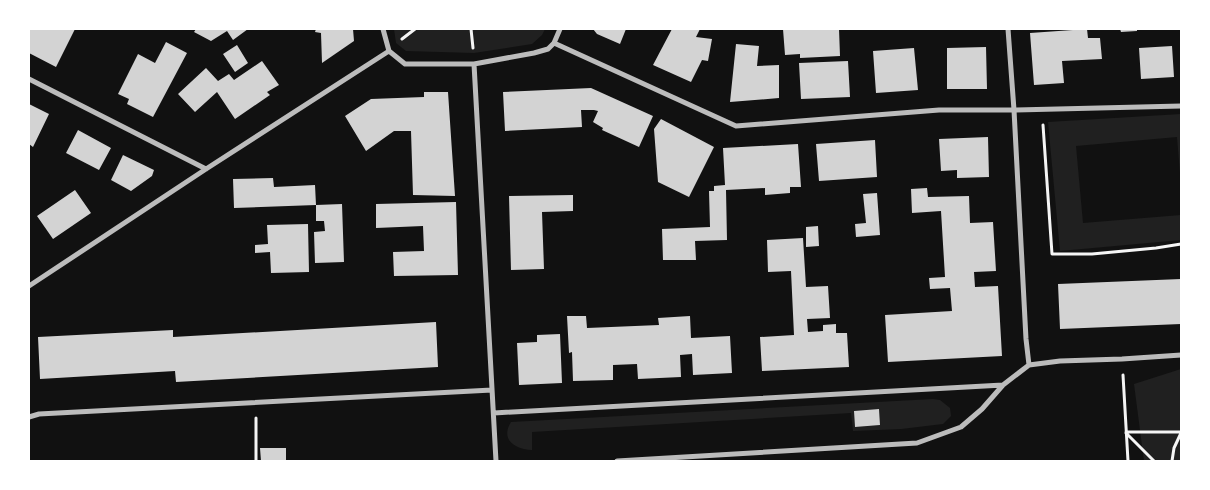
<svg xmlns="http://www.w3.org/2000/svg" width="1210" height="490" viewBox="0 0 1210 490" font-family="Arial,sans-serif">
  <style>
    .green { fill: #202020; fill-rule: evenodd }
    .building { fill: #d3d3d3 }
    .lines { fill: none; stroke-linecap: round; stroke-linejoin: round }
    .path { stroke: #f5f5f5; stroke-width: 3 }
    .minor { stroke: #bcbcbc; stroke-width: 5 }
  </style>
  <rect width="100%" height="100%" fill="#111"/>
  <path class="green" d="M394,29H545L542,35L532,44L474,53L406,51L396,43Z
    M1181,114V185L1177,137L1076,146L1083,223L1181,215V240L1060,251L1048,122Z
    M1181,369V461H1144L1134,384Z
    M933,399L940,400L950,408L951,416L943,424L901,429L853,431L851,413L532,432V450C515,449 500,440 511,422ZM879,409L880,425L855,427L854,411Z"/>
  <path class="building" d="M29,29H75L56,67L29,53Z
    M196,29H248L233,40L227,31L211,41L194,32Z
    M316,29H353L354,41L322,63L321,33L315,32Z
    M593,29H626L620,44L597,34Z
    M672,29H700L696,37L712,39L708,61L702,60L691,82L653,65Z
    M783,29H839L840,56L800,58V54L785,55Z
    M1087,29L1088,38H1100L1102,59L1062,61L1064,83L1034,85L1030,33Z
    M1120,29H1137V31L1121,32Z
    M166,42L187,53L153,117L127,104L129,99L118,94L138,54L155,63Z
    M736,44L759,46L757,66L779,65V98L730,102Z
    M237,45L248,63L235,72L223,54Z
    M1172,46L1174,77L1141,79L1139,48Z
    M986,47L987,89H947V48Z
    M914,48L918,90L876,93L873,51Z
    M262,61L279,85L267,92L270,95L235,119L217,92L195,112L178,94L206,68L218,81L229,74L234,80Z
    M848,61L850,97L801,99L799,63Z
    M591,88L653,116L639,147L602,130L603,128L593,122L598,111L594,110H581L582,127L505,131L503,92Z
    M424,92H448L455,196L413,195L411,131H394L366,151L345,116L371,99L424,97Z
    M29,104L49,114L33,147L29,144Z
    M661,119L714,147L689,197L658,182L654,129Z
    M78,130L111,148L99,170L66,153Z
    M988,137L989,177L957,178V170L941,171L939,139Z
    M875,140L877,177L819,181L816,144Z
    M798,144L801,187H790V193L765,195V188L726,190L727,240L695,241L696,260H663L662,229L710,227L709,191H714V186L725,185L723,148Z
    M123,155L154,170L152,176L131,191L111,180Z
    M273,178L274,187L315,185L316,205L234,208L233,179Z
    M927,188L928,197L969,196L970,223L993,222L996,271L974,272L975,287L998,286L1002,356L888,362L885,315L952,311L950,288L930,289L929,278L945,277L941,211L912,213L911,189Z
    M75,190L91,213L53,239L37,216Z
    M877,193L880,235L856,237L855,224L866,223L863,194Z
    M573,195V211L542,212L544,269L511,270L509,196Z
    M456,202L458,275L394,276L393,252L424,251L423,226L376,228V204Z
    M342,204L344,262L315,263L314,232L325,231L324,221H316V205Z
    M308,224L309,272L271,273L270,252L255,253V245L268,244L267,225Z
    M818,226L819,246L806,247V227Z
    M803,238L806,287L828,286L830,318L807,319L808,332L823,331V325L836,324V333H847L849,367L762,371L760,337L794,335L791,271L768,272L767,240Z
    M1181,279V324L1060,329L1058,284Z
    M567,316H586L587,328L659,325L658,318L690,316L691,338L730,336L732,373L693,375L692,354L680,355L681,377L638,379L637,364L613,365V380L573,381L572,352L569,353Z
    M436,322L438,367L176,382L175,371L40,379L38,337L173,330V337Z
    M560,334L562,383L519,385L517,343L537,342V335Z
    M879,409L880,425L855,427L854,411Z
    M260,448H286V461H261Z"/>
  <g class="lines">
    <path class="path" d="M471,29L473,48
      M402,39L415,29
      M1043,125L1052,254H1092L1156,248L1181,244
      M1123,375L1128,461
      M256,418V461
      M1126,432H1181
      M1126,433L1154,461
      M1172,461L1174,448L1181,433"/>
    <path class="minor" d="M383,29L389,51L405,64H474L534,53L548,49L554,43L560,29
      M1008,29L1014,110L1026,339L1029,365
      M554,43L736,126L939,110H1014L1181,106
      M474,64L496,461
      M29,79L206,169
      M29,286L206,169L389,51
      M494,413L1003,385
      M29,417L39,414L492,390
      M617,461L917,443L961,427L982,409L1003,385L1029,365L1060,361L1122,359L1181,355"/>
  </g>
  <rect width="1210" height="490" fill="none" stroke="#ffffff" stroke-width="60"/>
</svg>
